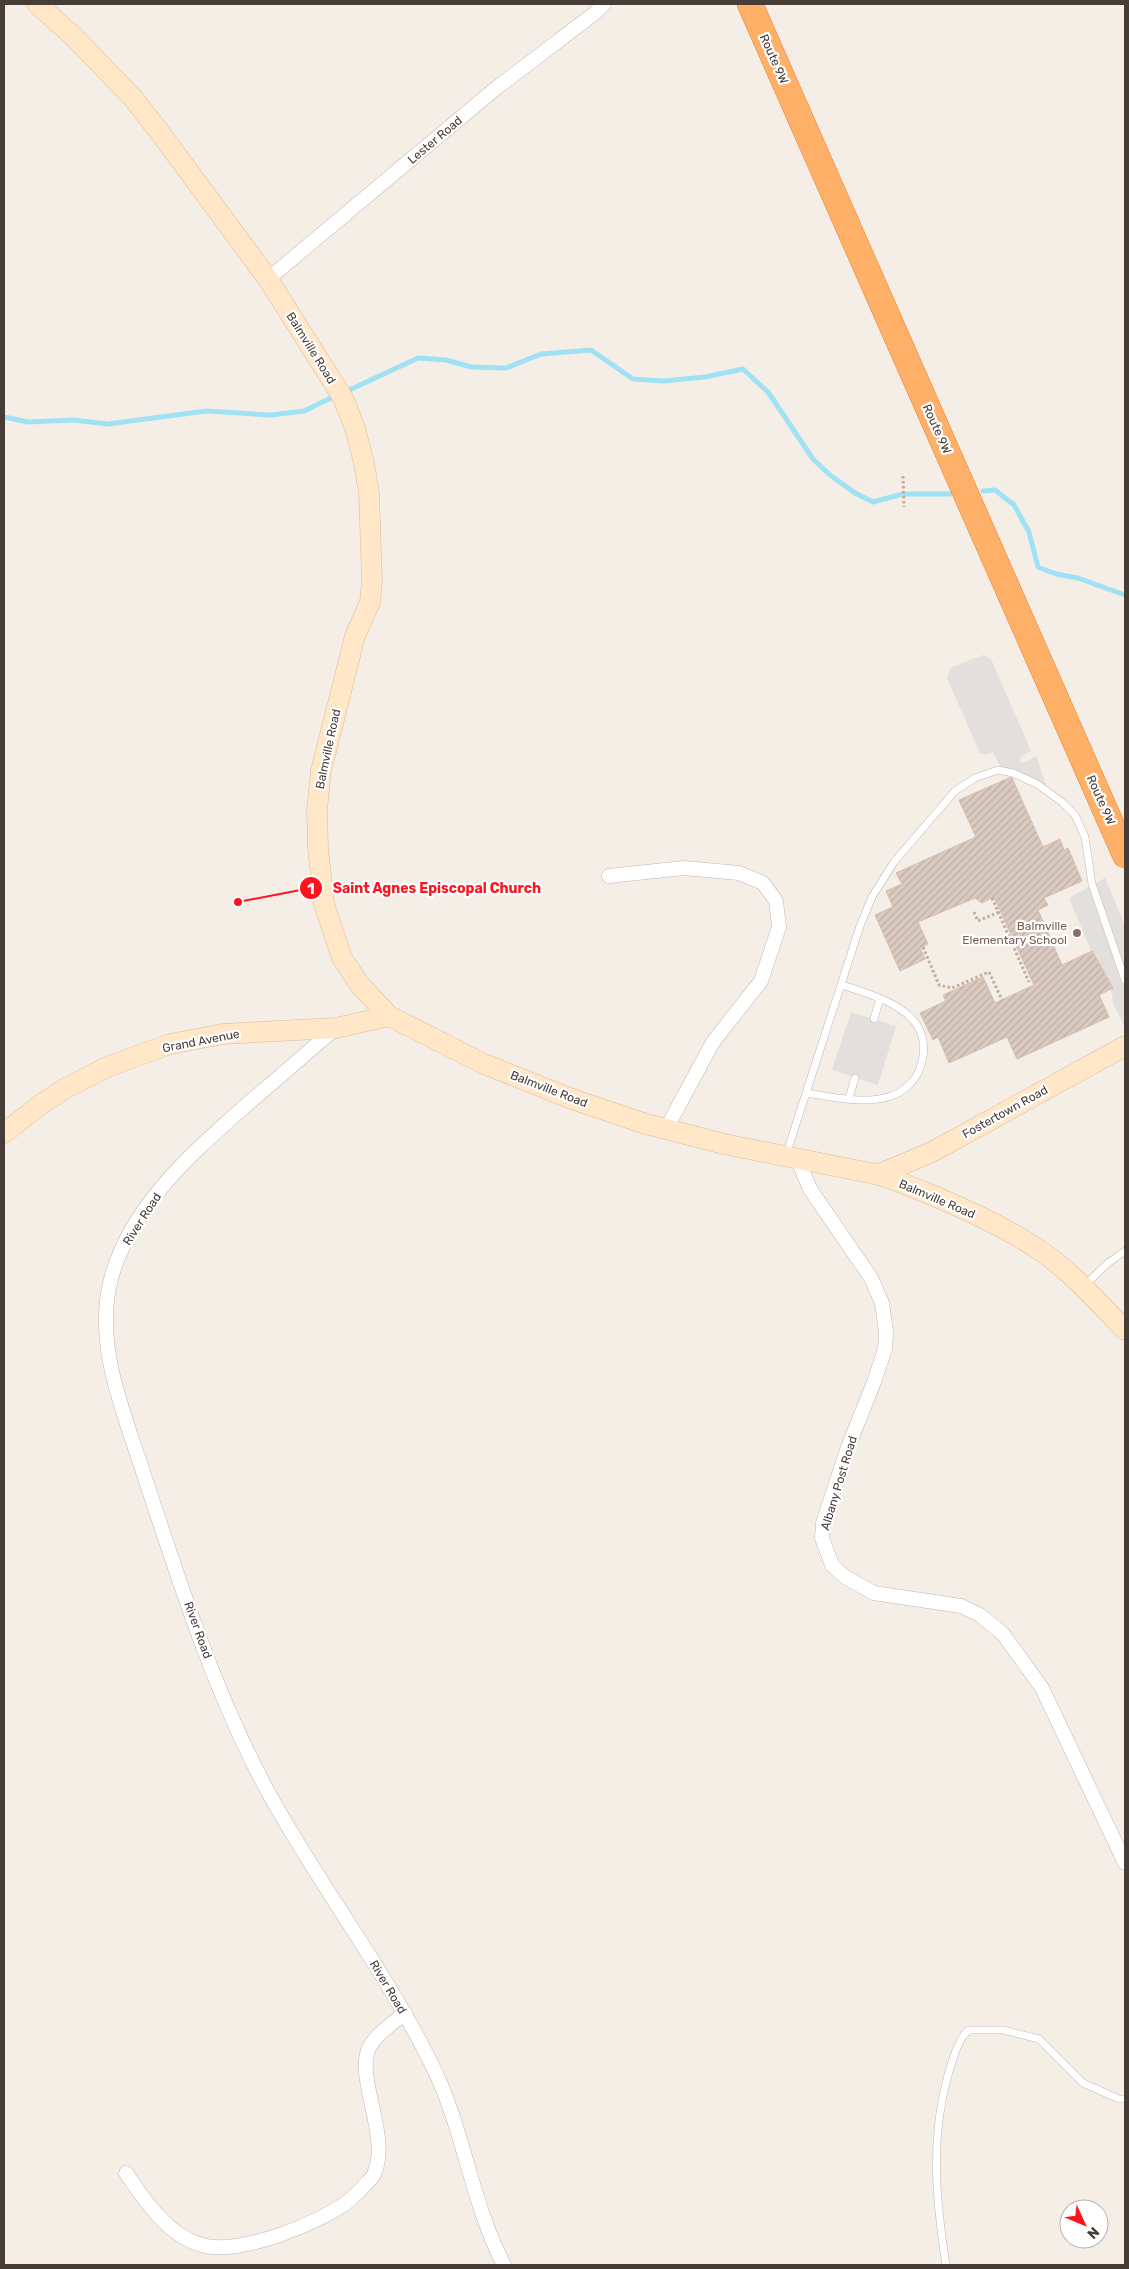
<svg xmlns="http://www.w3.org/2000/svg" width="1129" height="2269" viewBox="0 0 1129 2269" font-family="Rubik,sans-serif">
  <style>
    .parking { fill: #e2dfdc }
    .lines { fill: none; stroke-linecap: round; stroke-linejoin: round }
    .stream { stroke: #a0e2f4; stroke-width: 5 }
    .building { fill: url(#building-hatch); stroke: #d2beaf }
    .lane-casing { stroke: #c4b7ac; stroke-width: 8 }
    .street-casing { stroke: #c4b7ac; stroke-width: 15 }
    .secondary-casing { stroke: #dabb96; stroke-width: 21 }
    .highway-casing { stroke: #e6812f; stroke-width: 26 }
    .path { stroke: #c3ad99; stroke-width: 3; stroke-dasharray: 2.5 2.5; stroke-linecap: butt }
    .lane { stroke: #fff; stroke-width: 7 }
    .street { stroke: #fff; stroke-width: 14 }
    .secondary { stroke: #ffe7c7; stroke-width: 20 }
    .highway { stroke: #ffb068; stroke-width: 25 }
    .education-dot { fill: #8d6e63; stroke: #fff; stroke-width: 2 }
    .labels { text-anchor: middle; stroke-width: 4.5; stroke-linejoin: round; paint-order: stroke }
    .street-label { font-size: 12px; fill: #483d36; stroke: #fff }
    .education-label { font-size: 12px; fill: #785e54; stroke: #fff; text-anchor: end }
    .leader { fill: none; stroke: #ff141d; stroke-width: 2 }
    .callout-dot { fill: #ff141d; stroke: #fff; stroke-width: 2 }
    .mark-label { font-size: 15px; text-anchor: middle; font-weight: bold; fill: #fff }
    .callout-label { font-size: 14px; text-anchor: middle; font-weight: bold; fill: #ff141d; stroke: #fff; stroke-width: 4.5; stroke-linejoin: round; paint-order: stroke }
  </style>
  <defs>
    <pattern id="building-hatch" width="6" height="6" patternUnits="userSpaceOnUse" patternTransform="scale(1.25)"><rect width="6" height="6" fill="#dacabf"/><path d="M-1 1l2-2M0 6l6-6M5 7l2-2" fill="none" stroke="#bdaea5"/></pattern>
  </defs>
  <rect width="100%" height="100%" fill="#f4eee7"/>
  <path class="parking" d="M983,655L991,659L1031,751L1020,757V761L1023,763L1036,756L1049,793L1002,771L993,752L986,755L980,753L947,678L950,668Z
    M1105,878L1125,926V1027L1113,1003L1112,993L1094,958L1069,898Z
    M851,1012L896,1026L878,1085L832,1070Z"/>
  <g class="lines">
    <path class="stream" d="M345,392L418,358L446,360L471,367L506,368L541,354L591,350L633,379L664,381L705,377L743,369L768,392L813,459L830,475L855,493L873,502L903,494H950
      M4,417L28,422L73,420L108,424L206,411L271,415L304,411L337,395
      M983,491L995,490L1014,505L1029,532L1038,567L1056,574L1078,578L1125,595"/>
  </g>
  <path class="building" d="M1009,778H1012L1043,847L1060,839L1064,850L1068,848L1082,881L1044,898L1048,905L1038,910L1062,965L1092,951L1113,988L1099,995L1109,1017L1017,1059L1007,1037L949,1063L938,1037L933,1040L920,1013L946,1001L943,995L983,977L995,1003L1034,985L994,897L982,903L975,898L918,922L928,944L920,948L925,959L900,971L875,915L893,907L886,891L902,884L896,873L976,837L959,800Z"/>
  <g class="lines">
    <defs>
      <path id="lane" d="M874,1019L880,998
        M807,1093C832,1097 865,1105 891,1096C903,1092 916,1081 920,1068C939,1013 881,998 842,985
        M849,1098L855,1078
        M786,1155L860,926L872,897L894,862L955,791L975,778L998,770L1013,773L1037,784L1062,802L1075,815L1085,837L1092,884L1125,980
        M1084,1286L1108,1263L1125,1251
        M946,2265C936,2201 930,2138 948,2075C954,2057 956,2044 968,2030H1003L1039,2039L1083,2083L1119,2099H1125"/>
      <path id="street" d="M268,279L495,89L595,13L604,4
        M609,876L684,868L739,873L763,883L776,901L779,927L761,981L713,1042L666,1129
        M336,1028C305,1054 275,1081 244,1107C191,1154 130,1207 111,1279C94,1344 123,1410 143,1472C179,1580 213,1690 267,1790C318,1884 385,1969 432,2065C464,2129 471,2202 504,2265
        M797,1158L810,1189L871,1278L882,1303L886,1332L885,1349L874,1382L848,1447L823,1523L822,1538L832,1565L845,1577L874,1593L961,1606L980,1615L1003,1634L1042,1688L1125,1863
        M126,2173C145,2201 168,2236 202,2245C238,2256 322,2223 351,2199C355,2195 360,2190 364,2186C367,2182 372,2179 374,2174C391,2138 355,2077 369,2048C376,2034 393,2023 405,2013"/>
      <path id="secondary" d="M37,4L73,36L133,98L161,134L268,279L343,398L355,428L364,463L369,493L372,582L370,602L355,636L321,771L317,809L318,848L324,904L342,958L360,985L389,1016L484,1064L572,1099L646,1124L724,1144L865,1172C885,1174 902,1184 922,1191C961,1207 999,1224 1035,1247C1069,1269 1097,1301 1125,1330
        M4,1133L43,1103L66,1088L107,1067L170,1044L223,1034L336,1028L389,1016
        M882,1173L932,1152L1125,1046"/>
      <path id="highway" d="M750,4L1125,855"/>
    </defs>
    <use href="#lane" class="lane-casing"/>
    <use href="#street" class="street-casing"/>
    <use href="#secondary" class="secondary-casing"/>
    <use href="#highway" class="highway-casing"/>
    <path class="path" d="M903,476L904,507
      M992,898L1029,982
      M974,912L978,921L999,912
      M923,947L939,985L952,988L989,972L1002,1000"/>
    <use href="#lane" class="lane"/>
    <use href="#street" class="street"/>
    <use href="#secondary" class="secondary"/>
    <use href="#highway" class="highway"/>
  </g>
  <circle class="education-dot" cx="1077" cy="933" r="5"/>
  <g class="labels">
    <g class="street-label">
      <text transform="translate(774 59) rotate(66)" y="4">Route 9W</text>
      <text transform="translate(435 140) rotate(-40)" y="4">Lester Road</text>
      <text transform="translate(311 348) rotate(58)" y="4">Balmville Road</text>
      <text transform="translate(937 429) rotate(66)" y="4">Route 9W</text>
      <text transform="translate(328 749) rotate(-78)" y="4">Balmville Road</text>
      <text transform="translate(1101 800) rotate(66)" y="4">Route 9W</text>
      <text transform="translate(201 1041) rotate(-11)" y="4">Grand Avenue</text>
      <text transform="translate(549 1089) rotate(21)" y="4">Balmville Road</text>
      <text transform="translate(1005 1112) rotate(-29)" y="4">Fostertown Road</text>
      <text transform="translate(937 1199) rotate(23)" y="4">Balmville Road</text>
      <text transform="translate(142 1219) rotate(-57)" y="4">River Road</text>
      <text transform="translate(839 1483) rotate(-73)" y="4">Albany Post Road</text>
      <text transform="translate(198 1630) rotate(70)" y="4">River Road</text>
      <text transform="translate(388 1987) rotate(59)" y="4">River Road</text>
    </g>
    <g class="education-label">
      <text x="1067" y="930">Balmville<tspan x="1067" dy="14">Elementary School</tspan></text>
    </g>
  </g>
  <path class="leader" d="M238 902L311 888"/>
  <g class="callout-dot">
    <circle cx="238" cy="902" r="5"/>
    <circle cx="311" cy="888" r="12"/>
  </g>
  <g class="mark-label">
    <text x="311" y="894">1</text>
  </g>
  <g class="callout-label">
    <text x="437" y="893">Saint Agnes Episcopal Church</text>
  </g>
  <rect width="1129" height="2269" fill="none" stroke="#483d36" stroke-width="10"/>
  <g transform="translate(1084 2224) rotate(134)"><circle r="24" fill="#ffffff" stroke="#b6b1af"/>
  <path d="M0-4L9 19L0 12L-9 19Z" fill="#ff141d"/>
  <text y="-8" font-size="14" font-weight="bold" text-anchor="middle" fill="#483d36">N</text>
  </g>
</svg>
